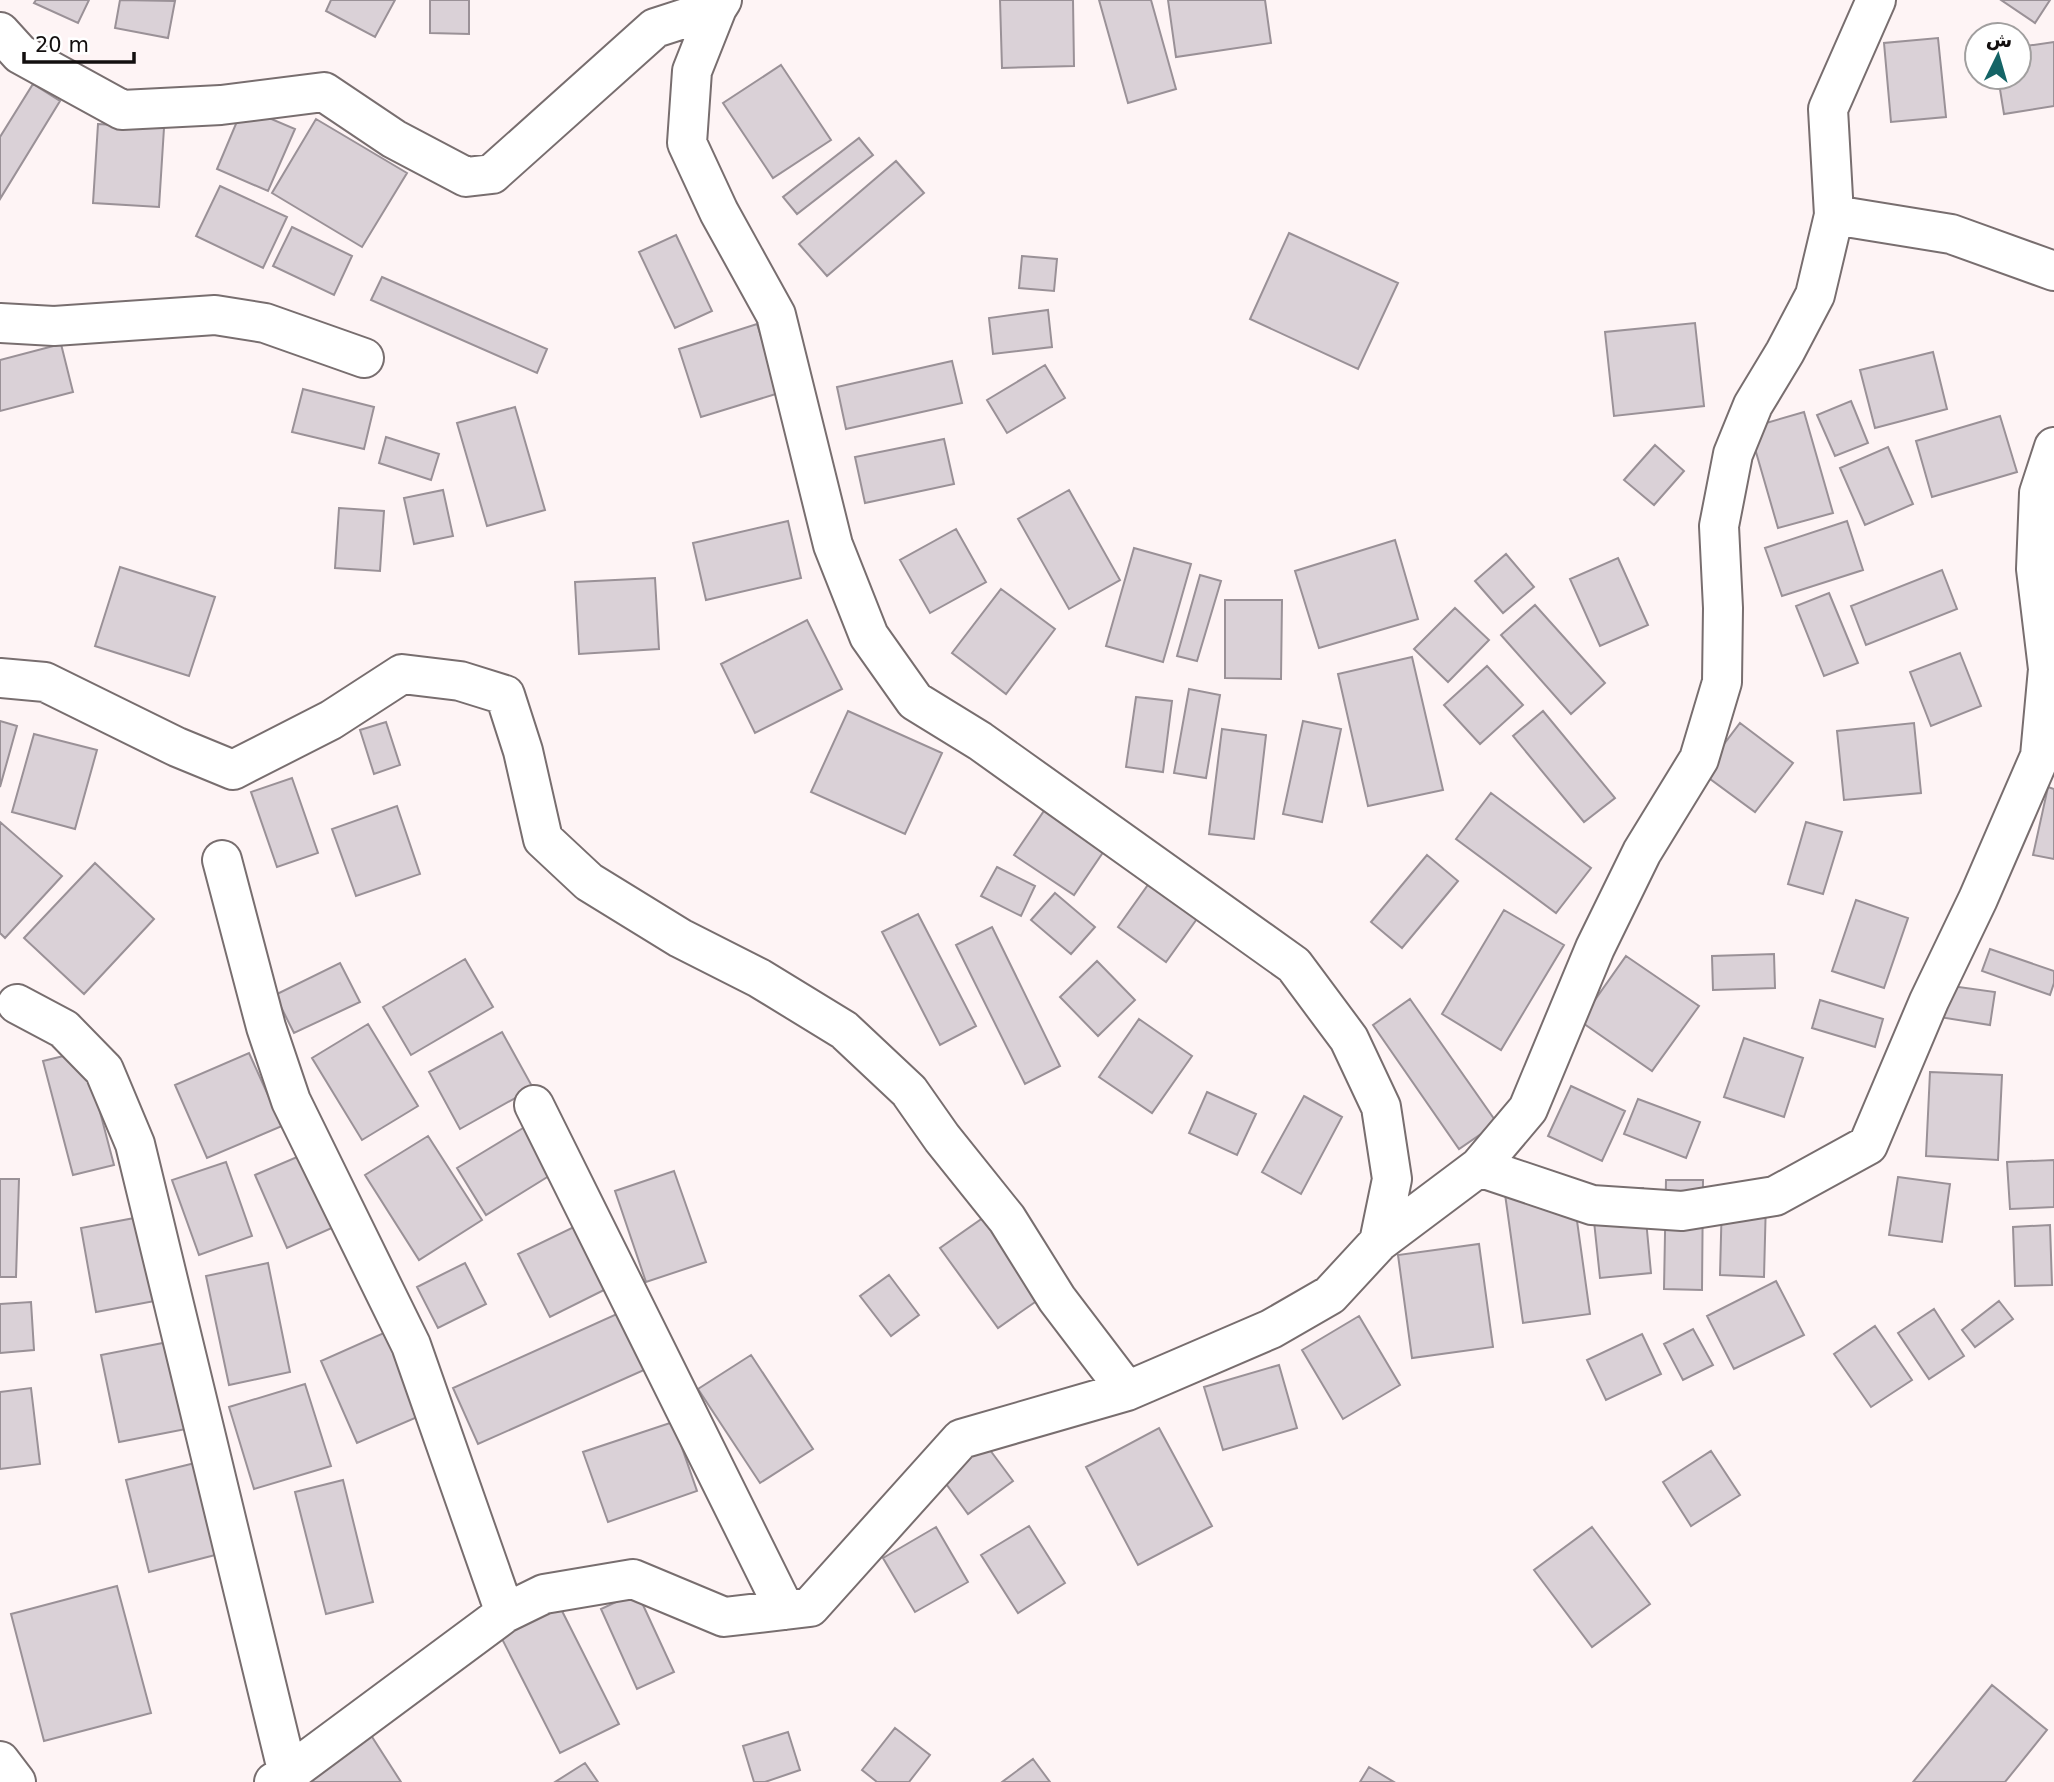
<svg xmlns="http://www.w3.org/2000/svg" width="2054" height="1782" viewBox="0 0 2054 1782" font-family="'DejaVu Sans','Noto Naskh Arabic',sans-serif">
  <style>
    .building { fill: #dad1d7; stroke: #9a9197; stroke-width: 2 }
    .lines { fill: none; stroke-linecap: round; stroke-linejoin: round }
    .minor-casing { stroke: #786e6f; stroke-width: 42 }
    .minor { stroke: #fff; stroke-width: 38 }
  </style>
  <rect width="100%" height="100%" fill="#fef4f5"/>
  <path class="building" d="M36,0H89L78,23L34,3Z
    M120,0L175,1L168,38L115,28Z
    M331,0H395L375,37L326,11Z
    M430,0H469V34L430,33Z
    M1000,0H1073L1074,66L1002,68Z
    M1099,0H1151L1176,89L1128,103Z
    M1168,0H1265L1271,43L1176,57Z
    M2001,0H2050L2035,23Z
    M1938,38L1946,117L1891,122L1884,43Z
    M2054,42V106L2004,114L1998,77H2019V47Z
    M781,65L831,140L773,178L723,103Z
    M33,84L60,101L0,199V137Z
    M243,107L295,129L268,191L217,169Z
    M316,119L407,173L362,247L272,193Z
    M98,124L164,128L159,207L93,203Z
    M859,138L873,155L797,214L783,197Z
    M896,161L924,193L827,276L799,244Z
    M220,186L287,217L263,268L196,236Z
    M292,227L352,256L334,295L273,266Z
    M1289,233L1398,283L1358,369L1250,319Z
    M676,235L712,311L675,328L639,252Z
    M1022,256L1057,259L1054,291L1019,288Z
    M382,277L547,349L537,373L371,300Z
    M1048,310L1052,347L993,354L989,318Z
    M1695,323L1704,406L1614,416L1605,332Z
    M757,324L779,393L701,417L679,349Z
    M61,344L73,392L0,411V360Z
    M1933,352L1947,409L1875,428L1860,370Z
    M952,361L962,403L846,429L837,387Z
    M1045,365L1065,398L1007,433L987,400Z
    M303,389L374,407L364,449L292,432Z
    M1851,401L1868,443L1835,456L1817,415Z
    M515,407L545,510L487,526L457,423Z
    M1804,412L1833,513L1778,528L1749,428Z
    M2000,416L2017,472L1932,497L1916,441Z
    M386,437L439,454L431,480L379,463Z
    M944,439L954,484L865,503L855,457Z
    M1655,445L1684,471L1654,505L1624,480Z
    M1888,447L1913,504L1865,525L1840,468Z
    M443,490L453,536L414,544L404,498Z
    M1069,490L1120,580L1069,609L1018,519Z
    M339,508L384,511L380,571L335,568Z
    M788,521L801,578L706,600L693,543Z
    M1847,521L1863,570L1782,596L1765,548Z
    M956,529L986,582L930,613L900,560Z
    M1395,540L1418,619L1319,648L1295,571Z
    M1134,548L1191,564L1163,662L1106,646Z
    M1506,554L1534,587L1503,613L1475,581Z
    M1618,558L1648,625L1600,646L1570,579Z
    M120,567L215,597L189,676L95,646Z
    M1942,570L1957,609L1866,645L1851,606Z
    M1200,575L1221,581L1197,661L1177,656Z
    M655,578L659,649L579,654L575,582Z
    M1001,589L1055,629L1006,694L952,653Z
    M1829,593L1858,663L1824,676L1796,606Z
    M1225,600H1282L1281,679L1225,678Z
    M1535,605L1605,683L1571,714L1501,635Z
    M1455,608L1489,640L1448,682L1414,649Z
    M807,620L842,689L755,733L721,664Z
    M1960,653L1981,706L1931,726L1910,672Z
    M1412,657L1443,790L1368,806L1338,674Z
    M1487,666L1523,705L1480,744L1444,705Z
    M1189,689L1220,695L1206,778L1174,773Z
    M1136,697L1172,701L1163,772L1126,767Z
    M848,711L942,753L905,834L811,792Z
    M1543,711L1615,798L1584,822L1513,736Z
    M0,721L17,726L0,787Z
    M1303,721L1341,729L1322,822L1283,814Z
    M386,722L400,765L374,774L360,730Z
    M1740,723L1793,763L1755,812L1702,773Z
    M1914,723L1921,793L1844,800L1837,731Z
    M1222,729L1266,735L1254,839L1209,834Z
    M34,734L97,750L75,829L12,812Z
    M292,778L318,853L277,867L251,792Z
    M2048,787L2054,789V859L2033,855Z
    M1491,793L1591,868L1556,913L1456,839Z
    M1048,805L1108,845L1074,895L1014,855Z
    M397,806L420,874L356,896L332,829Z
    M0,822L62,876L5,938L0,933Z
    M1806,822L1842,832L1823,894L1788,884Z
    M1427,855L1458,881L1402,948L1371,922Z
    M95,863L154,919L84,994L24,938Z
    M997,867L1035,886L1021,916L981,896Z
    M1150,882L1199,916L1166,962L1118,927Z
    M1055,893L1095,927L1071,954L1031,920Z
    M1856,900L1908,918L1884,988L1832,971Z
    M1504,910L1564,945L1501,1050L1442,1014Z
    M918,914L976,1026L940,1045L882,932Z
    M992,927L1060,1066L1025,1084L956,945Z
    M1990,949L2054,971V983L2050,995L1982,971Z
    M1774,954L1775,988L1713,990L1712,956Z
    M1626,956L1699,1006L1652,1071L1580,1021Z
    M465,959L493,1007L411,1055L383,1007Z
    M1097,961L1135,1000L1098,1036L1060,997Z
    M340,963L360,1002L294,1033L275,995Z
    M1937,984L1995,992L1990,1025L1933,1016Z
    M1410,999L1497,1123L1459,1149L1373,1025Z
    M1820,1000L1883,1019L1875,1047L1812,1028Z
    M1139,1019L1192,1056L1152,1113L1099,1077Z
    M368,1024L418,1106L362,1140L312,1058Z
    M502,1032L533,1088L460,1129L429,1072Z
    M1744,1038L1803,1058L1784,1117L1724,1097Z
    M84,1051L114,1165L73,1175L43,1061Z
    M249,1053L282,1126L207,1158L175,1085Z
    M1930,1072L2002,1075L1998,1160L1926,1156Z
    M1571,1086L1625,1111L1602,1161L1548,1136Z
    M1207,1092L1256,1114L1237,1155L1189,1133Z
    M1304,1096L1342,1117L1301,1194L1262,1172Z
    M1638,1099L1700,1122L1686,1158L1624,1134Z
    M528,1125L557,1171L486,1215L457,1168Z
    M428,1136L482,1220L419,1260L365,1175Z
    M311,1151L343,1223L287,1248L255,1175Z
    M2054,1160V1207L2010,1209L2007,1162Z
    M226,1162L252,1236L199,1255L172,1180Z
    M674,1171L706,1262L646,1282L615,1191Z
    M1898,1177L1950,1184L1942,1242L1889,1235Z
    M0,1179H19L16,1277H0Z
    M1666,1180H1703L1702,1290L1664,1289Z
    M1572,1185L1590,1314L1523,1323L1505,1194Z
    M1643,1188L1651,1273L1600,1278L1591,1193Z
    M1722,1198L1766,1200L1764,1277L1720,1275Z
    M990,1213L1048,1293L998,1328L940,1248Z
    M145,1216L160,1300L96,1312L81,1228Z
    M580,1224L612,1286L550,1317L518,1254Z
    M2050,1225L2052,1285L2015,1286L2013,1227Z
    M1479,1244L1493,1347L1412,1358L1398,1255Z
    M268,1263L290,1372L229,1385L206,1276Z
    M465,1263L486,1304L438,1328L417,1287Z
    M889,1275L919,1315L891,1336L860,1296Z
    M1776,1281L1804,1335L1734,1369L1707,1316Z
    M1999,1301L2013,1319L1975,1347L1962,1330Z
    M31,1302L34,1350L0,1353V1304Z
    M1934,1309L1964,1356L1929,1379L1898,1333Z
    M619,1313L644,1370L478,1444L453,1388Z
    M1359,1316L1400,1385L1343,1419L1302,1350Z
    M1875,1326L1912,1380L1871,1407L1834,1354Z
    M1693,1329L1713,1365L1683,1380L1664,1344Z
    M386,1332L422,1415L357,1443L321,1361Z
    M1642,1334L1661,1374L1606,1400L1587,1360Z
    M168,1342L186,1429L119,1442L101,1355Z
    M751,1355L813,1449L760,1483L698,1389Z
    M1279,1365L1297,1428L1223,1450L1204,1387Z
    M305,1384L331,1466L254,1489L229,1407Z
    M31,1388L40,1464L0,1469V1392Z
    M673,1422L697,1491L608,1522L583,1452Z
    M1159,1428L1212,1526L1138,1565L1086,1467Z
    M984,1442L1013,1481L968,1514L939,1474Z
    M1711,1451L1740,1495L1691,1526L1663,1482Z
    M199,1462L223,1553L149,1572L126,1480Z
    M343,1480L373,1602L326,1614L295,1492Z
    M1029,1526L1065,1583L1018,1613L981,1555Z
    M936,1527L968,1582L915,1612L883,1558Z
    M1592,1527L1650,1604L1592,1647L1534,1570Z
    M117,1586L151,1713L44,1741L11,1614Z
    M637,1592L674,1672L637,1689L601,1609Z
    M558,1603L619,1724L560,1753L499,1633Z
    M1992,1685L2047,1730L2005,1782H1913Z
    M895,1728L930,1755L909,1782H877L862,1770Z
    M367,1729L401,1782H314L305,1769Z
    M788,1732L800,1770L765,1782H754L743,1746Z
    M1033,1759L1050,1782H1002Z
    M585,1763L598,1782H555Z
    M1369,1767L1394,1782H1360Z"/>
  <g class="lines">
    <defs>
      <path id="minor" d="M722,0L717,8L692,71L687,143L719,212L776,315L833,545L869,636L915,701L980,741L1294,965L1349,1039L1381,1107L1392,1179L1379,1242
        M0,32L20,54L122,110L221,105L324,92L394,139L466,177L492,174L655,28L717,8
        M1834,215L1951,234L2054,271
        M0,323L54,326L215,315L265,323L364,358
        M0,678L45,682L177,747L233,770L331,720L402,674L460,681L505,695L523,751L543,839L589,882L680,938L759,978L844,1030L909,1091L942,1138L1007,1219L1057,1299L1127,1391
        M222,860L266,1027L291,1101L411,1345L505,1613
        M17,1004L64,1029L104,1070L135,1144L288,1774
        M534,1105L785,1610
        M1479,1167L1592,1205L1682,1211L1775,1196L1868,1145L1929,1001L1978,899L2040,756L2048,669L2036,569L2039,493L2054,447
        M0,1761L16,1782
        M274,1782L288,1774L505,1613L544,1594L633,1579L724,1617L810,1607L961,1439L1127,1391L1271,1329L1330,1295L1379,1242L1479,1167L1528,1109L1595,948L1642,852L1699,759L1722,682L1723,608L1719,526L1733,454L1753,405L1785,352L1815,295L1834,215L1828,109L1876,0"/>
    </defs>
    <use href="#minor" class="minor-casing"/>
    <use href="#minor" class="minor"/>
  </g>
  <g transform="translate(1998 56) rotate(5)"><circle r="33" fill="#ffffff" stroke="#a19f9f" stroke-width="2"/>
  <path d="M0-5L12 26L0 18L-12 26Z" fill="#146466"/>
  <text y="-10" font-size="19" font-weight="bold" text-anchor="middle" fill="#130f0f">ش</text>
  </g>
  <path d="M24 52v10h110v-10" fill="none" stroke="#130f0f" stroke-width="3.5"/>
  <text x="35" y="52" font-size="21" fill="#130f0f" stroke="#ffffff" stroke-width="5" paint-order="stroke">20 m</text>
</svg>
